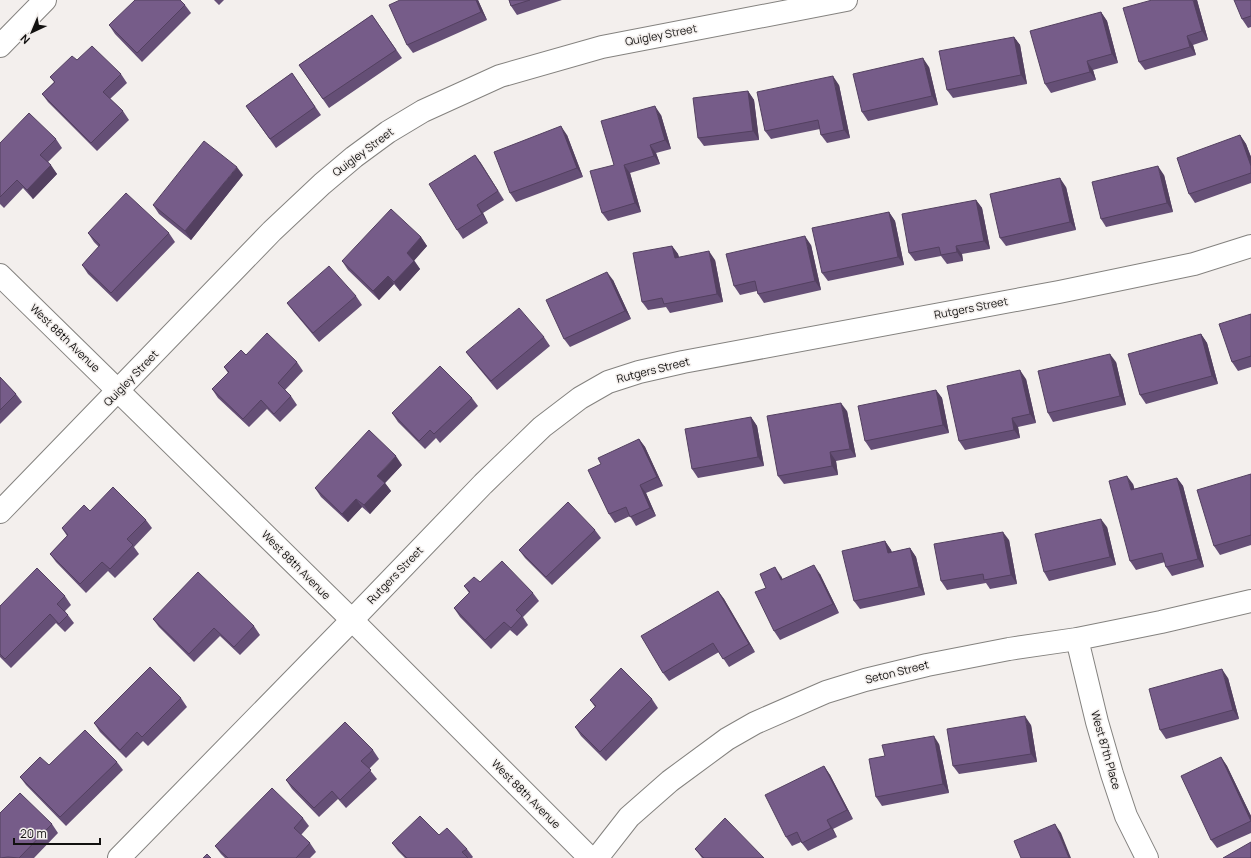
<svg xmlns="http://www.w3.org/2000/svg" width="1251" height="858" viewBox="0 0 1251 858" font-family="Manrope,sans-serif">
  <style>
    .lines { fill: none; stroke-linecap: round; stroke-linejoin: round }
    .street-casing { stroke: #84827f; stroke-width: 24 }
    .secondary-casing { stroke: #84827f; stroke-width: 24 }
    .street { stroke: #fff; stroke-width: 22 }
    .secondary { stroke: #fff; stroke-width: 22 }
    .wall { fill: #654f76 }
    .shaded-wall { fill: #534060 }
    .building { fill: #765c89; stroke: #534060 }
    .labels { text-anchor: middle; stroke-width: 3; stroke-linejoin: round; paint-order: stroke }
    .street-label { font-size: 11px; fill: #121110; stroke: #f3efed }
  </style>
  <rect width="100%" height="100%" fill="#f3efed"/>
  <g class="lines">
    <defs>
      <path id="street" d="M0,46L45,0
        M0,512L272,231L322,184L354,157L388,132L423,111L500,76L602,47L846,0
        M1077,639L1097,722L1112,774L1126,816L1147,858
        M119,858L352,620L483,484L542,427L580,398L608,382L639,372L683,362L1059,292L1194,264L1251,246
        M597,858L629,817L670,781L727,739L755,723L826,692L865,680L927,665L1009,649L1077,639L1161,622L1251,601"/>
      <path id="secondary" d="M0,275L352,620L590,858"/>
    </defs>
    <use href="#street" class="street-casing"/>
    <use href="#secondary" class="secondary-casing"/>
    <use href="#street" class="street"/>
    <use href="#secondary" class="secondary"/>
  </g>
  <path class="wall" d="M214,0H224L219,5Z
    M400,0H478L487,20L413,53L407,45Z
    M509,0H562L517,15L511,6Z
    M1197,0L1208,40L1193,45L1196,55L1145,70L1139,62Z
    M1251,0V27L1248,28L1242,19Z
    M185,5L191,13L142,62L115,34L109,25Z
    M1101,12L1107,21L1118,63L1093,70L1096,80L1051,93L1045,84Z
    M372,15L402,58L329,108L299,65Z
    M1014,37L1020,45L1027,84L953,98L947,90Z
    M77,60L121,74L127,83L110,99L123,111L129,120L97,151L48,102L42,94L54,82L50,77Z
    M929,67L938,105L868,121L862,112Z
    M292,73L321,115L276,148L246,106Z
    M839,85L850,138L827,143L821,135L820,129L771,139L765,131Z
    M748,91L754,100L759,140L704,146L698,138Z
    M661,115L671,149L656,153L660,164L630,173L641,212L608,221L602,213L614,165Z
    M567,135L583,177L516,202L510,193Z
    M1240,135L1246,144L1251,157V183L1195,203L1189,194Z
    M56,139L62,148L48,162L57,174L33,199L23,188L4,208L0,204V143Z
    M475,155L504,200L483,213L488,223L463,239L457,230Z
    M243,175L191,240L159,214L153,205Z
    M1164,175L1173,212L1106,227L1101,219Z
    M1066,187L1076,230L1006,246L1000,238Z
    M976,200L982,208L990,249L962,254L963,261L947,264L941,256L915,261L909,253Z
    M889,212L895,221L904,265L828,281L822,273Z
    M88,233H169L175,242L117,302L88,274L82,265L99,247L94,242Z
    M421,237L427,246L414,260L420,269L400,291L394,284L379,300L348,270L342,261Z
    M811,245L821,290L764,303L758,294L757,291L740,295L734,286Z
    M672,246L678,254L679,257L715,260L723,302L670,313L666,307L648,310L642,302Z
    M613,280L631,319L570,347L564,339Z
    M356,296L362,305L319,342L293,311L287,303Z
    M1251,314V367L1238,371L1232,362Z
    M1201,334L1207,343L1218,384L1146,404L1140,395Z
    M544,337L550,346L497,390L472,360L466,352Z
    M297,362L303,371L285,390L291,396L297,405L280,422L267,409L249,427L218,398L212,389L228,373L224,367Z
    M1116,362L1126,405L1053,422L1048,413Z
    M0,377L16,394L22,402L0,424Z
    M1026,379L1036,423L1018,427L1020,438L965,450L959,441Z
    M936,390L942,398L949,433L871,450L865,441Z
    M472,398L478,406L440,443L436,438L425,449L398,422L392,413Z
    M847,411L856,457L836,461L838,475L784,484L778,476Z
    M751,417L757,426L764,466L698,478L692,469Z
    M639,439L645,447L663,486L646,493L656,516L636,526L630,516L615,523L609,514L601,464Z
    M402,465L385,483L391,491L370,514L362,507L348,522L321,497L315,488Z
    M1251,474V545L1220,555L1214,546Z
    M1177,478L1183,486L1204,567L1172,576L1166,567L1165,562L1136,570L1130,561L1133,484L1134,489Z
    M90,511L146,520L152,528L134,547L139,554L115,578L108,571L86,593L56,562L50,554L67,536L62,528Z
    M1107,527L1116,565L1049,581L1044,572Z
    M595,530L601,538L552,585L525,558L519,550Z
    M1009,540L1017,584L990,589L986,583L947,590L941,581Z
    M885,541L891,550L892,552L910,548L916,557L925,595L860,609L854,601Z
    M820,574L839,613L780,640L774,631L766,588L781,576L783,580Z
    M480,582L533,593L539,601L523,617L528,625L517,636L510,630L491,649L460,617L454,608L469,593L464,586Z
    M718,591L724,599L755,652L729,667L719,652L669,681L663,673Z
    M65,596L71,605L65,611L74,623L65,632L56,623L11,668L0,657V606Z
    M153,619L254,626L260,635L240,655L220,636L194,662L159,627Z
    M1228,678L1239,719L1166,739L1160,730Z
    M181,698L187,707L148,746L143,741L126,758L100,732L94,723Z
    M652,699L658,708L606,761L581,736L575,727L595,707L590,700Z
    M1031,725L1037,762L959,774L953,766Z
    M939,744L949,793L882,806L876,797Z
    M373,750L379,759L369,769L377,779L346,808L338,799L319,817L292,789L286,780Z
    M1221,757L1227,766L1251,816V833L1217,848L1211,840Z
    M117,762L123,770L66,826L26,785L20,777L49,765Z
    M824,766L830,775L853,819L833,829L837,837L808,851L801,842L792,846L786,837Z
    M303,818L309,826L301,835L310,843L316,852L310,858H225L221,854L215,846Z
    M52,824L58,833L34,858H0Z
    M439,835L467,849L473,857L472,858H405L398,851L392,843Z
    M695,849L764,858H702Z"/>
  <path class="shaded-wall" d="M476,0H478L487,20L481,12Z
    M1193,0H1197L1208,40L1202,31Z
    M1101,12L1107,21L1118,63L1112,54Z
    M1187,36L1193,45L1196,55L1190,47Z
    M1014,37L1020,45L1027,84L1021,75Z
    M923,58L929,67L938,105L932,96Z
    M1087,61L1093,70L1096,80L1090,72Z
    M833,76L839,85L850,138L844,130Z
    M748,91L754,100L759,140L753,131Z
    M655,106L661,115L671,149L665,140Z
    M561,126L567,135L583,177L577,168Z
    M1240,135L1246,144L1251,157V166Z
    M650,145L656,153L660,164L654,156Z
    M475,155L481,163L504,200L498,191Z
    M51,165L57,174L33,199L27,190Z
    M624,165L630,173L641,212L635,203Z
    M1158,166L1164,175L1173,212L1167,203Z
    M237,167L243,175L191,240L185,231Z
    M1060,178L1066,187L1076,230L1070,222Z
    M976,200L982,208L990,249L984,241Z
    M477,205L483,213L488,223L482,214Z
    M889,212L895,221L904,265L898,257Z
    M805,236L811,245L821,290L815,281Z
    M421,237L427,246L413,262L407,253Z
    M672,246L678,254L681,266L675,258Z
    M956,246L962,254L963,261L957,252Z
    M709,251L715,260L723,302L717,294Z
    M414,261L420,269L400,291L394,282Z
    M607,272L613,280L631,319L625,311Z
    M388,276L394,284L379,300L373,291Z
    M1201,334L1207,343L1218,384L1212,376Z
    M1110,354L1116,362L1126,405L1120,396Z
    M1020,370L1026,379L1036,423L1030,414Z
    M936,390L942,398L949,433L943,425Z
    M841,403L847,411L856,457L850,449Z
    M751,417L757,426L764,466L758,457Z
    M1012,418L1018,427L1020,438L1014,430Z
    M639,439L645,447L663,486L657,477Z
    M830,452L836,461L838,475L832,466Z
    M396,456L402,465L385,483L391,491L370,514L364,505L377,476Z
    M1127,476L1133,484L1137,498L1131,490Z
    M1177,478L1183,486L1204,567L1198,559Z
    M640,485L646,493L656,516L650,508Z
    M356,499L362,507L348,522L342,514Z
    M1101,519L1107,527L1116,565L1110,557Z
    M1003,532L1009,540L1017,584L1011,575Z
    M885,541L891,550L894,562L888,553Z
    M910,548L916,557L925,595L919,587Z
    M814,565L820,574L839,613L833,604Z
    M775,567L781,576L787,589L781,580Z
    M718,591L724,599L755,652L749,644Z
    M1222,669L1228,678L1239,719L1233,710Z
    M1025,716L1031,725L1037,762L1031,754Z
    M934,736L939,744L949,793L943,784Z
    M1221,757L1227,766L1251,816V820Z
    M824,766L830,775L853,819L847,810Z
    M827,820L833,829L837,837L831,828Z
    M1055,824L1061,833L1071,858H1069Z"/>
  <path class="building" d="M135,0H180L185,5L137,53L109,25Z
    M400,0H476L481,12L407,45L389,5Z
    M509,0H530L511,6Z
    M1152,0H1193L1202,31L1187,36L1190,47L1139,62L1123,8Z
    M1234,0H1251V16L1242,19Z
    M1101,12L1112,54L1087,61L1090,72L1045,84L1030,31Z
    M372,15L396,50L323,99L299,65Z
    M1014,37L1021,75L947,90L939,51Z
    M92,46L121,74L103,92L123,111L91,143L42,94L55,82L50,77L72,56L77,60Z
    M923,58L932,96L862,112L853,74Z
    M292,73L315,107L270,139L246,106Z
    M833,76L844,130L821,135L818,120L765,131L757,92Z
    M748,91L753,131L698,138L693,98Z
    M655,106L665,140L650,145L654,156L624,165L635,203L602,213L590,171L614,165L601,121Z
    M29,113L56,139L40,155L51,165L27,190L17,180L0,197V143Z
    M561,126L577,168L510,193L494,152Z
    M1240,135L1251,166V173L1189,194L1177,158Z
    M204,141L237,167L185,231L153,205Z
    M475,155L498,191L477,205L482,214L457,230L429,184Z
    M1158,166L1167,203L1101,219L1092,182Z
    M1060,178L1070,222L1000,238L990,194Z
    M126,193L169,233L111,293L82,265L100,245L88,233Z
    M976,200L984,241L956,246L957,252L941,255L939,247L909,253L902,214Z
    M391,209L421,237L407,253L414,261L394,282L388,276L373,291L342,261Z
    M889,212L898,257L822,273L812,228Z
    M805,236L815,281L758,294L755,281L734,286L726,254Z
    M672,246L675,258L709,251L717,294L664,304L662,298L642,302L633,253Z
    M329,266L356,296L313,333L287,303Z
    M607,272L625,311L564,339L546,300Z
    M519,308L544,337L491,381L466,352Z
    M1251,314V356L1232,362L1219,324Z
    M267,333L297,362L278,383L291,396L274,414L261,400L243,419L212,389L229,372L224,367L241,350L246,355Z
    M1201,334L1212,376L1140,395L1128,354Z
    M1110,354L1120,396L1048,413L1038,371Z
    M440,366L472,398L434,434L430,430L419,441L392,413Z
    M1020,370L1030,414L1012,418L1014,430L959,441L947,386Z
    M0,377L16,394L0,410Z
    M936,390L943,425L865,441L858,406Z
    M841,403L850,449L830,452L832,466L778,476L767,416Z
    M751,417L758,457L692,469L685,429Z
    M369,430L396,456L377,476L385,483L364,505L356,499L342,514L315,488Z
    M639,439L657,477L640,485L650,508L630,517L626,507L609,514L588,470L601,464L598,458Z
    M1251,474V535L1214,546L1197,490Z
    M1127,476L1131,490L1177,478L1198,559L1166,567L1162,553L1130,561L1109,481Z
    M113,487L146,520L127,539L133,545L110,569L102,562L80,584L50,554L68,535L62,528L84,505L90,511Z
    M568,502L595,530L546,577L519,550Z
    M1101,519L1110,557L1044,572L1035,534Z
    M1003,532L1011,575L984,580L983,574L941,581L934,544Z
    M885,541L888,553L910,548L919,587L854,601L842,551Z
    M502,561L533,593L516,610L522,616L511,628L504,622L485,640L454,608L470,592L464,586L474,577L480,582Z
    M814,565L833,604L774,631L755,592L766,588L760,574L775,567L781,580Z
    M37,568L65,596L57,604L68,615L59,624L50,614L5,659L0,654V606Z
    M198,572L254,626L234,647L214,628L189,654L153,619Z
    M718,591L749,644L723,659L713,643L663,673L641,636Z
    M150,667L181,698L142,737L137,732L120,750L94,723Z
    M621,668L652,699L600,752L575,727L596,706L590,700Z
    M1222,669L1233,710L1160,730L1149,689Z
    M1025,716L1031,754L953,766L947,729Z
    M345,722L373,750L361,761L371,770L340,800L332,791L314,808L286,780Z
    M85,730L117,762L60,817L20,777L40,757L49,765Z
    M934,736L943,784L876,797L869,759L885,756L882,745Z
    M1221,757L1251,821L1211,840L1181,776Z
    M824,766L847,810L827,820L831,828L802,843L797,832L786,837L765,795Z
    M272,788L303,818L294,828L310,843L296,858H228L215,846Z
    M20,793L52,824L19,858L8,857L0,858V813Z
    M420,816L439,835L447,828L467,849L462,852L468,858H407L392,843Z
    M725,818L764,858H704L695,849Z
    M1055,824L1069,858H1021L1014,841Z
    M1251,842V858H1223Z
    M207,854L211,858H203Z"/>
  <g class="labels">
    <g class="street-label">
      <text transform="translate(661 35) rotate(-11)" y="4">Quigley Street</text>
      <text transform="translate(363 152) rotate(-37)" y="4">Quigley Street</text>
      <text transform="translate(971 308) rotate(-11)" y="4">Rutgers Street</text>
      <text transform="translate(65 338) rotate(44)" y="4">West 88th Avenue</text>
      <text transform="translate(653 370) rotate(-14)" y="4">Rutgers Street</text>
      <text transform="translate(131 378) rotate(-46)" y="4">Quigley Street</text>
      <text transform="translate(296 565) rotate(45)" y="4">West 88th Avenue</text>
      <text transform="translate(395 575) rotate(-46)" y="4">Rutgers Street</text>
      <text transform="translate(897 672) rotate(-14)" y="4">Seton Street</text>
      <text transform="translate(1106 750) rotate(74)" y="4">West 87th Place</text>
      <text transform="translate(526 794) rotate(45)" y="4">West 88th Avenue</text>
    </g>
  </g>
  <g transform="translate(32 32) rotate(224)" stroke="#f3efed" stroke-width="3" paint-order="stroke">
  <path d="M0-3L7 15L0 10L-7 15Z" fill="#121110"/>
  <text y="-6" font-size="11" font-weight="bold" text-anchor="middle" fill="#121110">N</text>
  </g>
  <path d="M14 838v6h86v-6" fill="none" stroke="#121110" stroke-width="2"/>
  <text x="20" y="838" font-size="12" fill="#121110" stroke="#f3efed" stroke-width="3" paint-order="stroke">20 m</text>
</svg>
